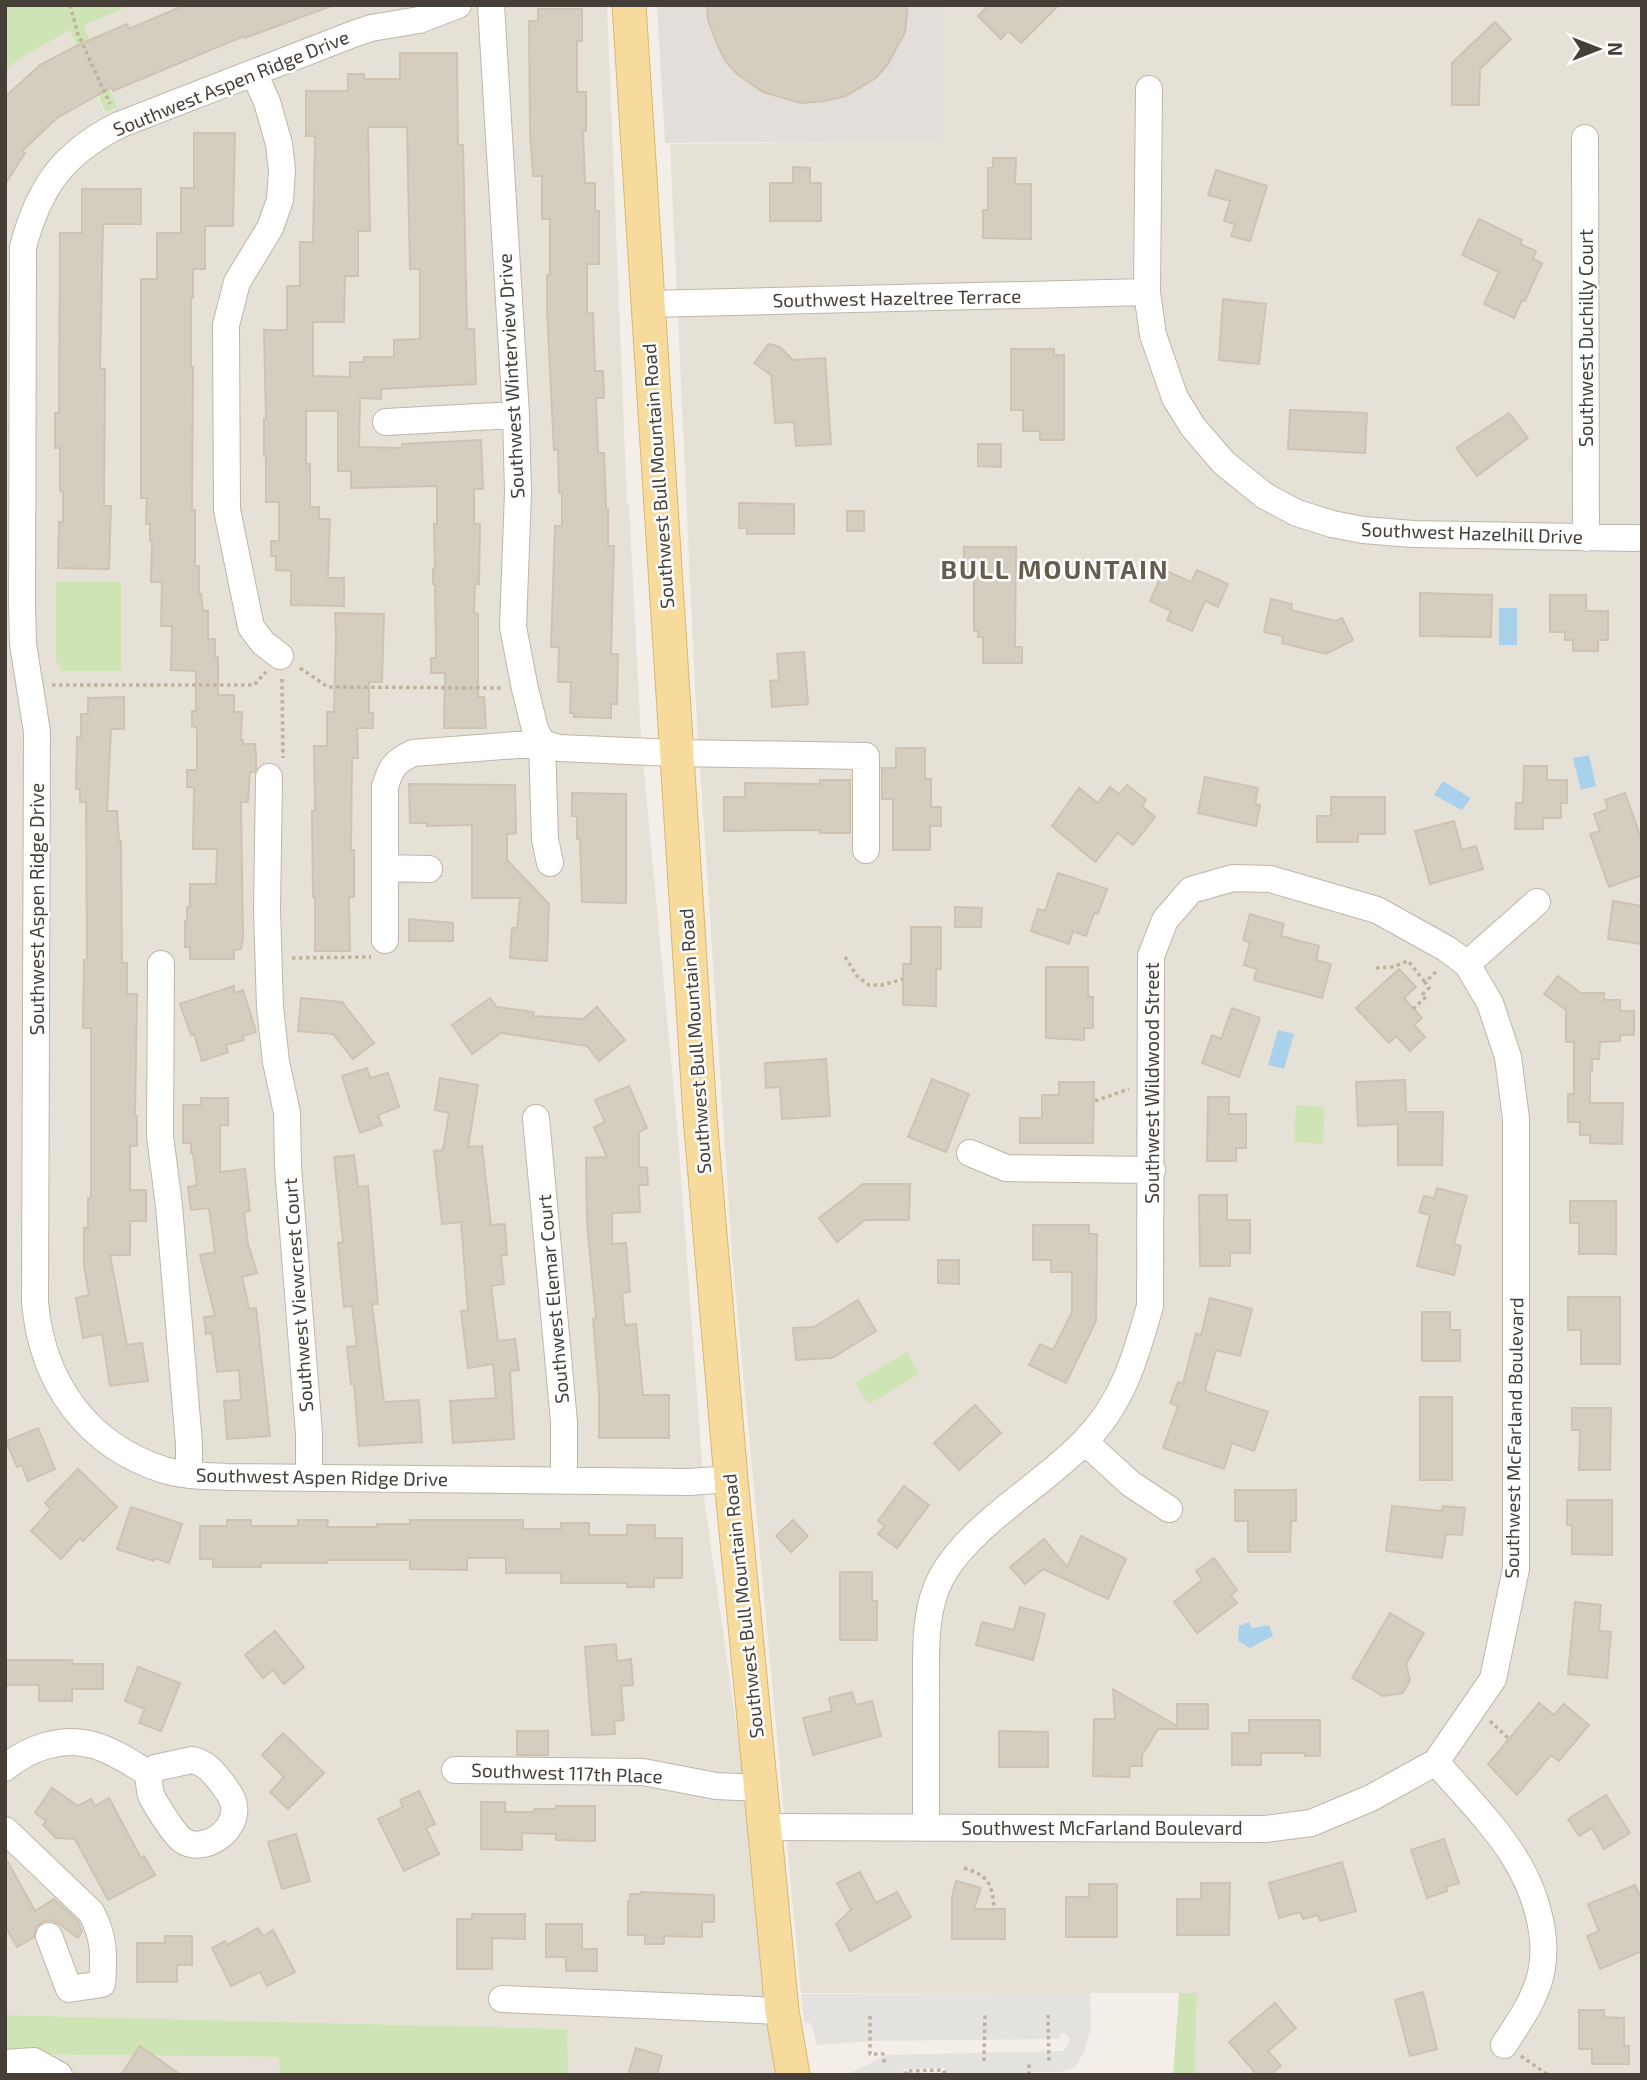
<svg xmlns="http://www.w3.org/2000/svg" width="1647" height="2080" viewBox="0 0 1647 2080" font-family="'Exo 2',sans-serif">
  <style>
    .residential { fill: #e6e1d6 }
    .industrial { fill: #e2ded9 }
    .green { fill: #cfe4b4 }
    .parking { fill: #e4e2df }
    .water { fill: #a9d1eb }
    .building { fill: #d6cdc1; stroke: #cec2b2; stroke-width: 2; fill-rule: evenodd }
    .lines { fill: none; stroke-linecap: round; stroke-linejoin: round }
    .minor-casing { stroke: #bdb6ab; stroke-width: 28 }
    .major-casing { stroke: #dab76e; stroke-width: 35 }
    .path { stroke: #beb29d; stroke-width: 3.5; stroke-dasharray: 3.5 3.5; stroke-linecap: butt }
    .minor { stroke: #fff; stroke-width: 26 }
    .major { stroke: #f6db9d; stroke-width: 33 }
    .labels { text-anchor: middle; stroke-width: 5; stroke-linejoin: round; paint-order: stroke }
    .street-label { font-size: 19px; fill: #453f37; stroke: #fff }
    .district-label { font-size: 26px; font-weight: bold; letter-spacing: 2px; fill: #675d4f; stroke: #fff }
  </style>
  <rect width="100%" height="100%" fill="#f3efe8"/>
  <path class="residential" d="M131,5H607L627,504H629L641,738L678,1136L705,1505L741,1758L778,2075H568L566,2029L5,2015V71L16,60L70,30L104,112L117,107L84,24Z
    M944,5H1642V2075H1195L1197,1993H801L732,1253L695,689L670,144L944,141Z
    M5,2054L280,2057V2075H5Z"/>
  <path class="industrial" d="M657,5H944V141L665,143Z"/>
  <path class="green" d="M5,5H131L84,25L117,107L105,112L70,30L17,60L5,71Z
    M56,582H121V671H62L56,660Z
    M1296,1105L1325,1107L1323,1144L1294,1142Z
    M907,1352L919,1374L869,1404L855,1383Z
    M1179,1993H1197L1195,2075H1173Z
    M5,2015L567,2029L568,2075H280L279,2057L5,2054Z"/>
  <path class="parking" d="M1090,1993L1091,2028L1084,2052L1075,2068L1059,2072H1027L1026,2075H948L944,2068L903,2069L904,2075H846L887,2055L1063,2051L1068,2046L1069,2039L1065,2033H1061L1059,2039L873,2041L817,2045L811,2023H804L801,1994Z"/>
  <path class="water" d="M1499,608H1517V645H1499Z
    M1589,755L1596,786L1581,790L1573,758Z
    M1443,781L1471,798L1462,810L1434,795Z
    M1278,1030L1294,1034L1284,1069L1268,1065Z
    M1249,1622L1252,1628L1269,1625L1273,1636L1250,1648L1238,1641L1239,1626Z"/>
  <path class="building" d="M185,5L331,6L245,38L244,36L113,91L112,87L57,118L22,151L25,153L5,184V97L40,65L76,46L127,24L129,29Z
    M707,5H908L905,32L888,64L876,78L846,96L825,101L801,103L763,92L737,74L726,62L718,46L708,20Z
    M989,5H1059L1021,43L1008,31L1001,39L978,16Z
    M538,9H582V41H577V92H586V131H583L585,183H595V211H599V264H587V314L593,313L595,371H603L604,398H596L598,453H604L606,509H608V546H614L611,654H618L617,704H611V718L574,717V713H570L571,682H558L559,647H551L555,526H562V493H559L558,449L554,450L547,309V275H550V219H542V176H533L530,131L529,21H538Z
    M1495,22L1511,39L1480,69L1479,105H1452V63Z
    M400,53H457L458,145H463L467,329H474L476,384L381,389V399L360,398L359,447L402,448V444L481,440L483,489H474V524H480L479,584H475L474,613L478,614V697H484L486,728H444L445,673H431V658H436L435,584H433V569H435L434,524H437V486L351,488V471H338V411H306V464H310V507H319V519H330L328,578H344V606L291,605V571L276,570V556H271V541H279V502H266V456H264V419H266L264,330H287V286H300V242H313L315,136H306V91H348V74H364V79H400ZM368,127H407L410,269H420V339L394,340V357H364V362H350V377L313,376V322H344L345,276H358V231H370Z
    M194,133H235L233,226H205V269H193V298H191V367H193L192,510H195V566H199V594H201L203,611H208V639H215V657H218V695H234V712H242L241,740H243V744H255L256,756V769L255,772H250L248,802H241L243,938L241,949L234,950V959H190V947H185V921H187V907H190V884H216L217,849H193L194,787H187V770H197V728L192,726V711H196V671L171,670L172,626H161L162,582H151L152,541H150V524H146L147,498H141V279H157V233H181V188H194Z
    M993,158H1016L1015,184H1031V239L983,238V210H988V168H993Z
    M793,167L810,168V183H821V221H770V183H793Z
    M1216,170L1267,186L1250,241L1231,236L1235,224L1224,221L1230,201L1208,195Z
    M82,189H141V224H103L100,369H105L104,506H111L109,569L58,568L59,522H63V491H60V448H55V413H59L60,233H82Z
    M1479,219L1522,240L1520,244L1536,251L1533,259L1542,263L1525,301L1522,300L1514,318L1484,304L1499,272L1462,255Z
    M1223,299L1266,304L1259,364L1219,360Z
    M769,344L780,347L793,360L825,358L831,444L796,446L794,422L775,423L771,375L754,363Z
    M1011,349H1054V355H1064V440H1040V431H1023V410H1011Z
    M1290,410L1367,413L1365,453L1288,449Z
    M1509,413L1528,438L1477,476L1456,448Z
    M978,444H1001V467L978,466Z
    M739,503L794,504V534H747V528H739Z
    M847,511H864V531H847Z
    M964,547H1016L1015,647H1022V663H983V637H978V631H974V577H964Z
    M1164,570L1191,582L1197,570L1228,584L1218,607L1205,601L1192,631L1167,620L1171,611L1150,601Z
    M1420,593L1492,595L1491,637L1420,636Z
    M1550,595H1586V611H1608V640H1598V651H1573V640H1565V632H1550Z
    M1271,599L1292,604L1291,610L1336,621L1342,618L1353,640L1326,654L1282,643L1283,636L1264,632Z
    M335,613L384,614L382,682H369V713H373V728H357L358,758H352L351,850H354V897H349L350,951H315V897H313L312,811H315L314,746H327V712H334L336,636Z
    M804,652L808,704L772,707L770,681L779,680L777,654Z
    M124,697V729H111L107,811H117L119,841H121L122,963H127V994H137L135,1116H137V1146H130V1190H146V1221H130V1255H110L127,1345L142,1343L148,1381L110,1386L102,1334L83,1338L76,1298L89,1295L84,1265V1228H88V1198H91V1028H83L84,960H87L86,802H80V789H76L77,737H81V714H88V698Z
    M896,748H925V779H931V807H941V826H930V850H893V799H882V768H896Z
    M1524,766H1547V780H1567V803H1561V818H1543V829H1515L1516,803H1523Z
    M1205,777L1258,788L1255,804L1260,805L1256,826L1198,813Z
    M820,780H850V833H820V830L724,831V797H745V783L820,784Z
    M409,784L515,785L516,833L507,834V860L549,904L547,961L510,958L512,928H517L520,898H472V825L427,826V823H410Z
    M1127,785L1146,800L1142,806L1155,817L1133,845L1118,833L1095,862L1052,826L1079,788L1098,803L1110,787L1119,794Z
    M572,793L626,794V903L582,902L580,839H577V816H572Z
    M1625,793L1642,841V875L1609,887L1590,834L1600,831L1594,814L1608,809L1605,800Z
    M1331,797H1385V834H1358V842H1317V816H1331Z
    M1454,821L1462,850L1476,846L1483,869L1430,884L1415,831Z
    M1058,873L1107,889L1098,914L1094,913L1086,936L1073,931L1069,944L1031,931L1038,909L1045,911Z
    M1613,901L1642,906V944L1608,939Z
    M955,907L982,908L981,927H955Z
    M1250,914L1284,924L1281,936L1319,946L1316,960L1331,964L1322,998L1254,980L1257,969L1244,965L1250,942L1243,940Z
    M409,919L453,923V941H409Z
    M911,927H941V969H936V1006L903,1005V964H911Z
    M1046,967H1088V997H1093V1028H1084V1040L1046,1038Z
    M1399,969L1416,987L1404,998L1422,1018L1414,1025L1425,1037L1410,1051L1396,1036L1389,1043L1356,1008Z
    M1558,976L1581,993H1604V1000H1620V1011H1634V1035H1620V1041L1600,1042L1599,1059H1592V1071H1590V1103H1623L1622,1144L1590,1143V1135H1580V1122H1568V1094H1574V1042H1566V1010L1544,994Z
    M234,986V993L243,990L256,1032L243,1036L244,1040L226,1045L228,1052L202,1061L194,1034L191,1035L180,1004Z
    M301,998L342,1002L374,1043L353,1059L333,1034L298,1031Z
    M490,998L497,1007L534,1012L533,1016L583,1019L597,1007L625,1040L599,1061L587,1046L501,1033L472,1054L452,1025Z
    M1232,1008L1260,1018L1239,1077L1202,1063L1212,1035L1221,1039Z
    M826,1059L830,1116L782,1119L780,1087L766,1088L765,1063Z
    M367,1068L370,1078L388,1073L399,1107L378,1115L382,1125L360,1133L342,1076Z
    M440,1078L478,1085L468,1147L482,1146L491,1225L505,1224L507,1255H501L504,1284L491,1286L498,1341L515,1339L519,1370L510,1371L514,1439L453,1443L450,1401L496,1398L493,1364L468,1368L461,1311L468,1310L461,1222L442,1224L434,1151L443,1150L449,1113L435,1110Z
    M932,1079L969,1094L946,1152L908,1137Z
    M1405,1080L1406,1112H1443L1442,1165H1398V1124L1358,1126L1356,1082Z
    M1059,1082H1094L1093,1143H1020V1118H1042V1095H1059Z
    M629,1086L647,1128L639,1132V1167L647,1168L648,1185H639L640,1212L612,1213V1244L626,1243L630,1292L622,1293L625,1325L636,1324L643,1395H669V1438H599V1392L593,1319L596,1318L587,1222L586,1158L607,1157L594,1127L605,1122L595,1100Z
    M1208,1097H1229V1114H1246V1148H1236V1161H1207Z
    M201,1098H228V1125H220V1172L245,1169L250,1211L244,1212L248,1244L257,1273L242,1277L249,1309L256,1308L270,1436L227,1439L224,1401L241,1400L239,1370L217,1372L212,1333L206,1334L204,1317L215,1316L200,1255L215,1252L209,1208L191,1210L188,1187L197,1185L193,1153H191V1143H183V1105H201Z
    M354,1155L358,1187L368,1186L378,1304H372L384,1402L419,1400L422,1442L359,1446L354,1384H351L347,1347L357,1346L352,1306L344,1307L338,1243L343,1242L334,1157Z
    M863,1184H910L909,1220H865L837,1242L819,1218Z
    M1437,1188L1467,1196L1454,1244L1461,1246L1454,1275L1417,1266L1430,1215L1419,1212L1424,1196L1434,1198Z
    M1199,1195H1227V1220H1250V1253H1230V1266H1200Z
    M1570,1201H1616V1254H1579V1223H1570Z
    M1033,1225H1089V1234H1097L1096,1321L1066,1383L1029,1365L1040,1344L1053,1350L1072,1312V1272H1051V1260H1033Z
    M938,1260H959V1284L938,1283Z
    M1568,1297H1620V1364H1581V1330H1568Z
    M1210,1298L1252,1309L1240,1356L1216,1350L1205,1391L1268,1412L1254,1451L1232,1443L1224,1469L1163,1448L1178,1406L1170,1403L1178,1382L1183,1384L1196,1333L1201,1335Z
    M858,1300L876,1331L832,1358L796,1360L793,1328L814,1327Z
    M1422,1312H1450V1330H1460V1361H1422Z
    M1420,1397H1452V1480H1420Z
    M975,1405L1001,1433L959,1470L934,1443Z
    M1572,1408H1611L1610,1470H1579L1580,1430H1572Z
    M38,1428L55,1469L28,1481L22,1465L17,1467L6,1441Z
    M78,1469L117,1507L83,1541L80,1538L61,1559L31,1531L51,1509L45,1503Z
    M904,1486L929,1505L897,1548L878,1534L885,1526L878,1521Z
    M1235,1490H1296V1521H1291L1290,1552H1248V1521H1235Z
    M1567,1500H1612V1555L1572,1554V1525H1567Z
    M1392,1506L1442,1511L1443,1506L1465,1508L1462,1535L1446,1534L1442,1558L1386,1551Z
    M131,1507L182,1524L169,1563L155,1558L154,1561L117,1549Z
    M227,1520H251V1526H298V1520H328L327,1527H377V1524H410V1520H523V1529H561V1523H589V1535H627V1525H655V1538H682V1578H654V1587H627V1583H561V1573H506V1558H467V1570L410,1569V1560H327V1563H261V1567H213V1559H200V1526H227Z
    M793,1520L808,1536L791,1552L776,1536Z
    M1081,1536L1126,1559L1108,1599L1043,1569L1025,1584L1010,1567L1044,1539L1067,1567Z
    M1214,1558L1237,1590L1231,1595L1237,1603L1197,1633L1174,1602L1202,1580L1196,1571Z
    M840,1572H872V1601H877V1640H840Z
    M1575,1602L1601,1605L1599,1631L1611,1632L1607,1678L1568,1674Z
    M1020,1607L1045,1614L1033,1660L976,1645L982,1622L1014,1630Z
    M1390,1613L1424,1633L1406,1664L1410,1680L1403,1693L1383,1696L1352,1678Z
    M275,1631L304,1667L284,1684L273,1670L263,1678L245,1655Z
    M616,1644L617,1661L631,1659L633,1685L621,1686L624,1720L614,1721L615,1734L592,1735L585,1647Z
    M5,1660H72V1664H103V1689H72V1701H39V1685H5Z
    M138,1667L180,1683L161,1731L139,1723L145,1709L125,1701Z
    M1113,1689L1177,1726V1704H1208V1729H1158L1142,1755V1766H1130L1129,1777L1093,1776L1094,1719H1115Z
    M852,1692L856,1705L872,1701L881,1736L813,1755L803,1718L832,1711L829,1698Z
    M1539,1703L1554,1715L1564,1704L1589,1725L1559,1761L1551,1755L1517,1795L1488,1764Z
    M1249,1720H1320V1756H1305V1753H1261V1765H1232V1733H1249Z
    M517,1731H548V1755H517Z
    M999,1731L1048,1732V1767H999Z
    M283,1733L324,1773L288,1809L270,1792L284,1777L262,1755Z
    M52,1788L78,1806L91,1799L95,1806L109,1798L141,1858L144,1856L155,1875L108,1900L75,1839L56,1838L43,1825L46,1821L35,1813Z
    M419,1791L435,1824L426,1828L439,1854L404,1871L378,1819L403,1807L400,1800Z
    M1606,1795L1630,1833L1604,1849L1592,1828L1579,1836L1568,1819Z
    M481,1802H505V1812H534V1809H556V1806H595V1841L556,1840V1834L522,1833V1850L481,1849Z
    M296,1834L310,1881L282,1889L268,1842Z
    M1444,1839L1459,1883L1446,1887L1447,1891L1427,1898L1411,1850Z
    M5,1857L35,1911L54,1899L78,1921L82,1931L78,1938L58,1923L51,1920L44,1921L36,1927L34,1937L17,1947L5,1926Z
    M1342,1862L1356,1911L1320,1921L1318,1915L1303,1919L1300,1912L1279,1918L1269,1883Z
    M860,1872L876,1903L897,1892L911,1917L850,1951L836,1924L851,1910L837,1883Z
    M956,1881L981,1888L974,1909H1005V1939H952V1897Z
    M1201,1883H1230L1229,1935H1177V1899H1201Z
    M1089,1884H1117V1937H1066V1897H1089Z
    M1635,1885L1642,1900V1951L1600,1969L1587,1936L1599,1931L1588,1904Z
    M641,1892L714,1895V1922H702V1937L664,1936V1944H645V1935H628V1901H630V1894H641Z
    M472,1914H525V1939L492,1938V1969H457V1919H472Z
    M546,1924H582V1949H597V1971H566V1957H546Z
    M258,1928L263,1936L273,1930L295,1972L267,1986L260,1972L231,1986L212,1948L225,1941L227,1945Z
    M165,1936H192V1965H177V1982H137V1943H165Z
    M1423,1992L1437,2049L1410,2056L1395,2000Z
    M1275,2003L1296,2028L1268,2051L1281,2066L1270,2075H1257L1229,2042Z
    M1579,2010H1604V2017L1624,2018V2046H1629V2064H1592V2049H1579Z
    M140,2046L181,2075H121Z
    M636,2048L662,2056L657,2075H628Z"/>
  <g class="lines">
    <defs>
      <path id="minor" d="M458,5L419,20L371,28L356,33L119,125C63,153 39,187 23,247L22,603L23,644L37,732L35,1302C42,1382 86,1445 164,1470C185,1476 207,1476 228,1477L689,1482L731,1479
        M491,5L516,415L518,492L513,627L525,689L535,729L542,743L545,839L550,863
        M254,73L267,102L279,144L282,170L280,200L270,228L237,282L226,325L227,510L251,627L263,643L280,656
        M1149,89L1147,292L1153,335L1175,398L1193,427L1224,463L1265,496L1297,513L1332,524L1363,530L1413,534L1636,538
        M1585,138L1586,538
        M647,304L1147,292
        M386,422L516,415
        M269,777L267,910L270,1007L276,1062L287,1113L288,1167L309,1434V1477
        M385,868L429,869
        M385,940V787C391,767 394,762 413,753L542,743L559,748L675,753L866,756V850
        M161,964L160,1136L169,1206L189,1444V1475
        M1467,964L1537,902
        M536,1118L564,1422V1481
        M970,1153L1006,1168L1152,1170
        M1085,1442L1131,1484L1169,1509
        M192,1760C206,1763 212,1771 221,1782C226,1789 233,1797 234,1806C238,1831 203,1855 182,1840C174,1834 155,1804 151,1795C149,1788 149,1780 148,1773L155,1768Z
        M1436,1762C1482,1816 1531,1858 1542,1931C1545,1952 1543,1975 1534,1994C1527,2012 1514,2029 1504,2045
        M5,1768C28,1748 63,1736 93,1745C112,1750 131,1763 148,1773
        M455,1770L643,1772L716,1786L761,1788
        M765,1827L1265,1829L1311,1823L1371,1798L1436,1762L1493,1679L1516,1569V1119L1508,1057L1490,1003L1467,964L1447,949L1377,910L1270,879L1233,878L1191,890L1165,920L1151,956L1150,1306C1136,1356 1123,1403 1084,1442C1043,1485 971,1524 942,1576C921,1614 927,1664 926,1706C926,1747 926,1787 926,1828
        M5,1830L91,1912C105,1938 104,1956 102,1984L69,1989L49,1936
        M502,1999L782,2011
        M5,2063L34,2061L59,2075"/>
      <path id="major" d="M629,5L700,1117L731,1479L782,2011L793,2075"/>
    </defs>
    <use href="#minor" class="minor-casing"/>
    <use href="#major" class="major-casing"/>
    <path class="path" d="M70,5L78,34L110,104
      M300,668L328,687L503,688
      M282,679L283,758
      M52,685H254L266,672
      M845,957L857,976L869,985H882L903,979
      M292,958L371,957
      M1376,968L1392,967L1408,961L1425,982
      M1413,1009L1426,997L1423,994L1429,988L1425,982L1437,971
      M1095,1101L1129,1089
      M1490,1721L1509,1739
      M964,1868C988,1875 993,1885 994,1909
      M1048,2015L1049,2062
      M870,2016V2054H883L885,2066
      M1521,2056L1548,2075
      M984,2061L985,2015
      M906,2075V2071L943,2070L946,2075
      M1029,2075V2062"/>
    <use href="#minor" class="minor"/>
    <use href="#major" class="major"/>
  </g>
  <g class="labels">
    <g class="street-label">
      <text transform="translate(231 83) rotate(-22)" y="7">Southwest Aspen Ridge Drive</text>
      <text transform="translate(897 298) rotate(-1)" y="7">Southwest Hazeltree Terrace</text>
      <text transform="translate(1586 338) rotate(-90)" y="7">Southwest Duchilly Court</text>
      <text transform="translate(511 376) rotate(-93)" y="7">Southwest Winterview Drive</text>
      <text transform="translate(658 476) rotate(-94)" y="7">Southwest Bull Mountain Road</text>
      <text transform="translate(1472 533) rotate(2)" y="7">Southwest Hazelhill Drive</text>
      <text transform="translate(37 909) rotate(-90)" y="7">Southwest Aspen Ridge Drive</text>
      <text transform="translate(695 1041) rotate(-94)" y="7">Southwest Bull Mountain Road</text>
      <text transform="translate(1152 1083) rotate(-90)" y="7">Southwest Wildwood Street</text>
      <text transform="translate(298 1295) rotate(-94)" y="7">Southwest Viewcrest Court</text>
      <text transform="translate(553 1299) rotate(-95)" y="7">Southwest Elemar Court</text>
      <text transform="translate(1514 1438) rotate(-89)" y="7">Southwest McFarland Boulevard</text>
      <text transform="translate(322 1477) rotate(1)" y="7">Southwest Aspen Ridge Drive</text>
      <text transform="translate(743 1606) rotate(-96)" y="7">Southwest Bull Mountain Road</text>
      <text transform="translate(567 1773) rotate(2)" y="7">Southwest 117th Place</text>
      <text x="1102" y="1835">Southwest McFarland Boulevard</text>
    </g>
    <g class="district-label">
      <text x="1055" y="579">BULL MOUNTAIN</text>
    </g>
  </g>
  <rect width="1647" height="2080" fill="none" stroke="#453f37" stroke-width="14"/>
  <g transform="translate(1598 49) rotate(90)" stroke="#ffffff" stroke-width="5" paint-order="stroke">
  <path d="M0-5L12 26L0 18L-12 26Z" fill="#453f37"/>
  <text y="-10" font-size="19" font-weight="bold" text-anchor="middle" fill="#453f37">N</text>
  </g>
</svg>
